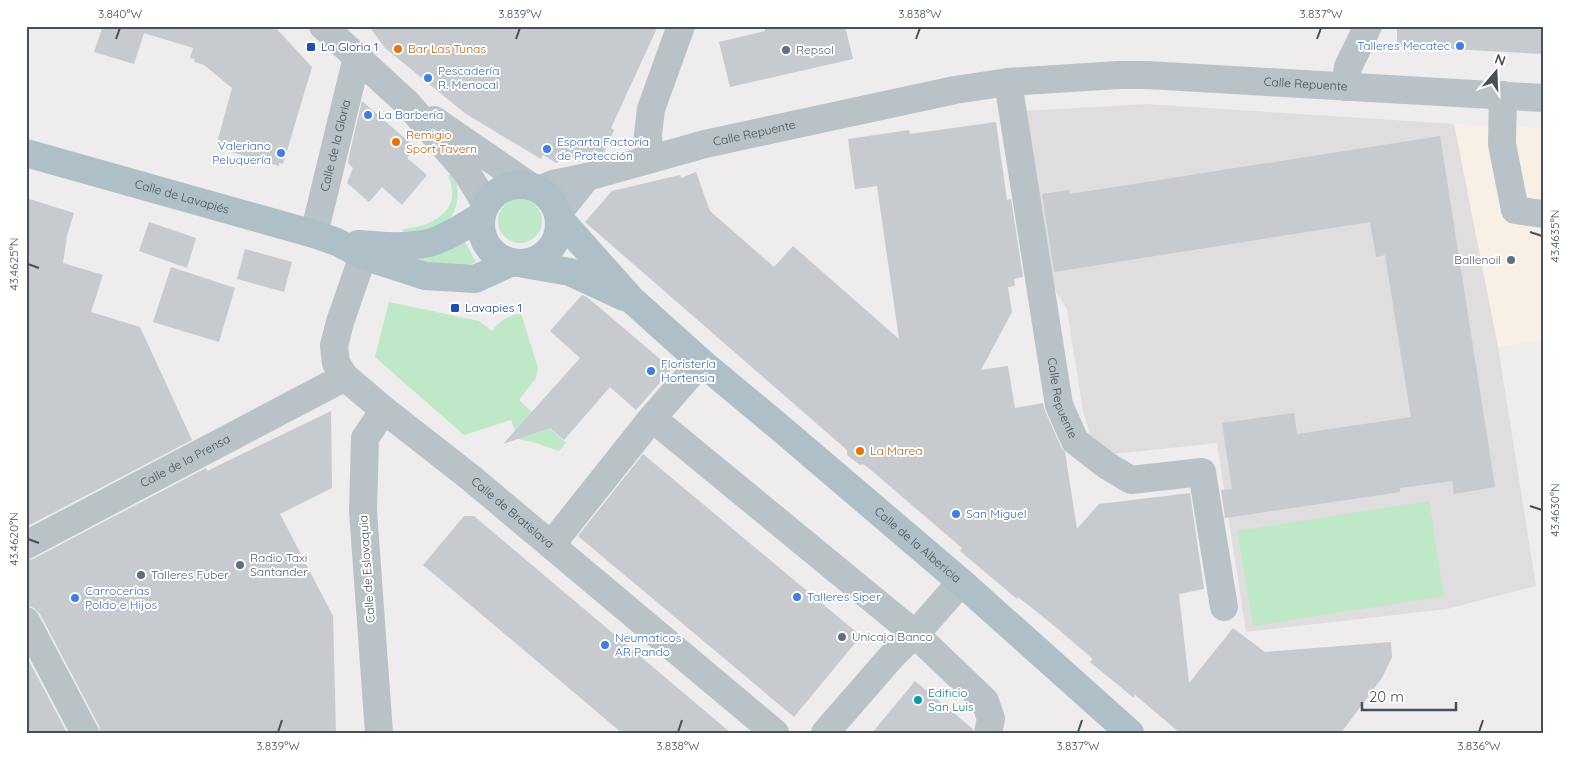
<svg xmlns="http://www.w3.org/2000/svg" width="1569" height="759" viewBox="0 0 1569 759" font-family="Quicksand,sans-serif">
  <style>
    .commercial { fill: #f9f0e5 }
    .education { fill: #dfdddd }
    .green { fill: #bee8c7 }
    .building { fill: #c7cace }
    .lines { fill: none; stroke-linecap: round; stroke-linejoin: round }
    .minor { stroke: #b8c2c7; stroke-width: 28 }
    .major { stroke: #aebfc8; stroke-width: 28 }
    .ticks { fill: none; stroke: #465157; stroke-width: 2 }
    .shop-dot { fill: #3f7fe0; stroke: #fff; stroke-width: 2 }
    .transit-dot { fill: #1a4fb4; stroke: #fff; stroke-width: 2 }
    .food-dot { fill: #e8710a; stroke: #fff; stroke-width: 2 }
    .service-dot { fill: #5c6f8a; stroke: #fff; stroke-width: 2 }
    .culture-dot { fill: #0f9aa8; stroke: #fff; stroke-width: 2 }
    .labels { text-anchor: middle; stroke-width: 4; stroke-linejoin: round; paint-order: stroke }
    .shop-label { font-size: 12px; fill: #366cbe; stroke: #fff; text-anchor: start }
    .transit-label { font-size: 12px; fill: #164399; stroke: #fff; text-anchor: start }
    .food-label { font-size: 12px; fill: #c56008; stroke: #fff; text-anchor: start }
    .service-label { font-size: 12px; fill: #4e5e75; stroke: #fff; text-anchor: start }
    .street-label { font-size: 12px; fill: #465157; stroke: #fff }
    .culture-label { font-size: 12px; fill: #0d838f; stroke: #fff; text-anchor: start }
    .neatline { fill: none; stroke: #465157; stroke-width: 2 }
    .ticks-label { font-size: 12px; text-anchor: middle; fill: #465157 }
  </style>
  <rect width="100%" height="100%" fill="#eeecec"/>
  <path class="commercial" d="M1454,124L1543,128V340L1498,347Z"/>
  <path class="education" d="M1147,104L1454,124L1498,347L1536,586L1447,609L1246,632L1217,443L1114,454L1092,441L1083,411L1067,309L1053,287L1022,111Z"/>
  <path class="green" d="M454,173C462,194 458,221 434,230C424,233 413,234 402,236L403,229C432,227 464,210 448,176Z
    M498 221a22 22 0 1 1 44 0a22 22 0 1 1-44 0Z
    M464,240L476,262C462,269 432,265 418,260Z
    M389,302L479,321L492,331C501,320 507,316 521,313L538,368L536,378L519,400L566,443L559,451L533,442L518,439L511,420L464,435L375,357Z
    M1429,501L1444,596L1253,626L1237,531Z"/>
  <path class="building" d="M103,26H274L312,67L283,164L279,163V166L228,151L229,148L217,143L232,88L204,65L194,62L195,59L190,58L193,48L144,33L134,64L94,52Z
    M369,26H658L611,128L614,130L602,157L585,161L579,156L556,163L543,155L541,159L466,114L385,48Z
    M764,26H845L853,59L730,87L719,42L765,31Z
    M1397,26H1542L1543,54L1397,46Z
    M362,101L416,148L407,158L427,175L402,205L382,187L369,202L347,183L353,168L348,163L349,156Z
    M996,122L1007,200L1011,199L1023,277L1014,279L1015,286L1008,287L1012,312L981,370L1008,366L1015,408L1043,403L1045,411L1061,447L1065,452L1077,529L1099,504L1190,493L1204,589L1179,594L1189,683L1233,628L1265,652L1391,642L1392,657L1382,678L1341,733H1180L1134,694V698L1090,662L1093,659L1052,624L1018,597L1017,599L960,551L962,548L871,470L863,464L860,465L847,455V450L585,222L612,191L680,175L681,178L696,172L710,211L774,267L793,246L899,339L877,186L855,189L848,139L909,130L910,134Z
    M1440,136L1495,487L1454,494L1452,481L1400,488V492L1225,518L1221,490L1232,489L1222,423L1294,413L1297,434L1411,417L1385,255L1376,257L1370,222L1054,272L1042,194L1069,190L1070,194Z
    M26,198L74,213L67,236L63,263L103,275L91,312L140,327L192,440L26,527Z
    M149,222L196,238L187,268L139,251Z
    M245,249L292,262L284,292L237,279Z
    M171,267L235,288L219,342L153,322Z
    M582,295L587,297L672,369L636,410L610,387L564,440L550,428L503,444L580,358L550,331Z
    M331,411L332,488L280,514L333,616L336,733H100L99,726L40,614L34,608L26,605V560L33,559L206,468L207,471Z
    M643,454L861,636L794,717L578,536Z
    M464,516H474L731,733H622L423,565Z
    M26,655L67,733H26Z
    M915,681L973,729V733H872Z"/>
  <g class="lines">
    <g class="minor">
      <path d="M323,26L407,103L465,170L486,204"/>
      <path id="s1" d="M1008,82L1059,405L1075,441L1106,465L1131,480L1202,472L1224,607"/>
      <path d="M1345,87L1348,67L1368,26"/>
      <path d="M1503,95L1502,144L1515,210L1543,214"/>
      <path d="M434,120L530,186"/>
      <path d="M649,159L648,134L651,109L681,26"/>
      <path id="s2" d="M540,190L553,184L587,177L705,144L955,90L1008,82L1118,75H1147L1543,98"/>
      <path d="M558,213L587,177"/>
      <path id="s3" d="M314,234L357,57"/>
      <path id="s4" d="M363,256L340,322L334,346L336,363L345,377L384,410L471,478L775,733"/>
      <path d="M652,418L915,634L985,701L991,719L988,733"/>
      <path id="s5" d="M26,545L345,377"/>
      <path d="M551,545L652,418L701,362"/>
      <path d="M26,621L85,733"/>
      <path d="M379,733L363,511L365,438L384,410"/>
      <path d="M825,733L892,656L927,621L961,582"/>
    </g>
    <g class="major">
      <path id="s6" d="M26,153L314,234L337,242L363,256L425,276L475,279L510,263"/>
      <circle cx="520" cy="224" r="39"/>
      <path id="s7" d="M559,218L632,300L701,362L778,426L961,582L1130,733"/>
      <path d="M358,244C382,246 406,248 429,243C447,238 465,226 481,216"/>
      <path d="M524,264L570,272L624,297"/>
    </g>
  </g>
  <path class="ticks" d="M116,39L120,28M516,39L520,28M916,39L920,28M1317,39L1321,28M1530,232L1542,236M28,264L39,268M1530,506L1542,510M28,539L39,543M278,732L282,720M678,732L682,720M1078,732L1082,720M1479,732L1483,720"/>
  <g class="shop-dot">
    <circle cx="1460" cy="46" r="5"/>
    <circle cx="428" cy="78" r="5"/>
    <circle cx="368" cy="115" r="5"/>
    <circle cx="547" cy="149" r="5"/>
    <circle cx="281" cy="153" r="5"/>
    <circle cx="651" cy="371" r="5"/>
    <circle cx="956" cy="514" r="5"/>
    <circle cx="797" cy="597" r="5"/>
    <circle cx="75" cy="598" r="5"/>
    <circle cx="605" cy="645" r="5"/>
  </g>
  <g class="transit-dot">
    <rect x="306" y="42" width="10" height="10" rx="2.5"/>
    <rect x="450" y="303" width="10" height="10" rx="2.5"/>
  </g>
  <g class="food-dot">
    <circle cx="398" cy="49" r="5"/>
    <circle cx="396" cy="142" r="5"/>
    <circle cx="860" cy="451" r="5"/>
  </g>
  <g class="service-dot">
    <circle cx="786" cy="50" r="5"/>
    <circle cx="1511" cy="260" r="5"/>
    <circle cx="240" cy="565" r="5"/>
    <circle cx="141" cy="575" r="5"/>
    <circle cx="842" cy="637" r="5"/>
  </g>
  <circle class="culture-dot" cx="918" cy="700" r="5"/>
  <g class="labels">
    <g class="shop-label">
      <text x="1450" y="50" text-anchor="end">Talleres Mecatec</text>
      <text x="438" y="75">Pescadería<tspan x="438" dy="14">R. Menocal</tspan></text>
      <text x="378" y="119">La Barbería</text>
      <text x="557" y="146">Esparta Factoría<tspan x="557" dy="14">de Protección</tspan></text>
      <text x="271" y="150" text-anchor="end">Valeriano<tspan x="271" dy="14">Peluquería</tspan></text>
      <text x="661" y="368">Floristería<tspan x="661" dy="14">Hortensia</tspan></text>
      <text x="966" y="518">San Miguel</text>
      <text x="85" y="595">Carrocerías<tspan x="85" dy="14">Poldo e Hijos</tspan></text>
      <text x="807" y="601">Talleres Siper</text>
      <text x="615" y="642">Neumaticos<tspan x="615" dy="14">AR Pando</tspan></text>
    </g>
    <g class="transit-label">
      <text x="321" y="51">La Gloria 1</text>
      <text x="465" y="312">Lavapies 1</text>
    </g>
    <g class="food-label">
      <text x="408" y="53">Bar Las Tunas</text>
      <text x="406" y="139">Remigio<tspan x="406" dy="14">Sport Tavern</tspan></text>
      <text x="870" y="455">La Marea</text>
    </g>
    <g class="service-label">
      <text x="796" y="54">Repsol</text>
      <text x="1501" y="264" text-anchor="end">Ballenoil</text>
      <text x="250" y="562">Radio Taxi<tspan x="250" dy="14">Santander</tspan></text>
      <text x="151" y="579">Talleres Fuber</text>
      <text x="852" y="641">Unicaja Banco</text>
    </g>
    <g class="street-label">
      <text dy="4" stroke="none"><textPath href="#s2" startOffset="779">Calle Repuente</textPath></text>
      <text dy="4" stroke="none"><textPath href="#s2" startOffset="222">Calle Repuente</textPath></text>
      <text dy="4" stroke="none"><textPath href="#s3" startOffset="91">Calle de la Gloria</textPath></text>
      <text dy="4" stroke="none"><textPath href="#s6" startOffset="162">Calle de Lavapiés</textPath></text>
      <text dy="4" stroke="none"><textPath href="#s1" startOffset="321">Calle Repuente</textPath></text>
      <text dy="4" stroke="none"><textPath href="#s5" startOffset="180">Calle de la Prensa</textPath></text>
      <text dy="4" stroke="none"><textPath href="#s4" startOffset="344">Calle de Bratislava</textPath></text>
      <text dy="4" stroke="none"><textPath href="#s7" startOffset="486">Calle de la Albericia</textPath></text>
      <text transform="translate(367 569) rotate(-94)" y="4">Calle de Eslovaquia</text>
    </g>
    <g class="culture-label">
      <text x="928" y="697">Edificio<tspan x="928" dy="14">San Luis</tspan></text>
    </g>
  </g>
  <rect width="1569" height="759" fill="none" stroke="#ffffff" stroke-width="55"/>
  <g transform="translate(1496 72) rotate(19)" stroke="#ffffff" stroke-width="4" paint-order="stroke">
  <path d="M0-4L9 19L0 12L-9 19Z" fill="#465157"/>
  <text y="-8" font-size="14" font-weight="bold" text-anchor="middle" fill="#465157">N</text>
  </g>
  <path d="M1362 702v8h94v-8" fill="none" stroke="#465157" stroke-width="2.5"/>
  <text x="1369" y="702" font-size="15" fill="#465157" stroke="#ffffff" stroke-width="4" paint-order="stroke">20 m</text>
  <rect x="28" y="28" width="1514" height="704" class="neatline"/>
  <g class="ticks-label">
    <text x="120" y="18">3.840°W</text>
    <text x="520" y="18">3.839°W</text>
    <text x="920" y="18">3.838°W</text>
    <text x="1321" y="18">3.837°W</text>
    <text transform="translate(1555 236) rotate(-90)" y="4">43.4635°N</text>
    <text transform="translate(14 264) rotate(-90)" y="4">43.4625°N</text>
    <text transform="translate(1555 510) rotate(-90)" y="4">43.4630°N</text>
    <text transform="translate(14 539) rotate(-90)" y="4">43.4620°N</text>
    <text x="278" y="750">3.839°W</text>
    <text x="678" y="750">3.838°W</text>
    <text x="1078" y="750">3.837°W</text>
    <text x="1479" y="750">3.836°W</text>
  </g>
</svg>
